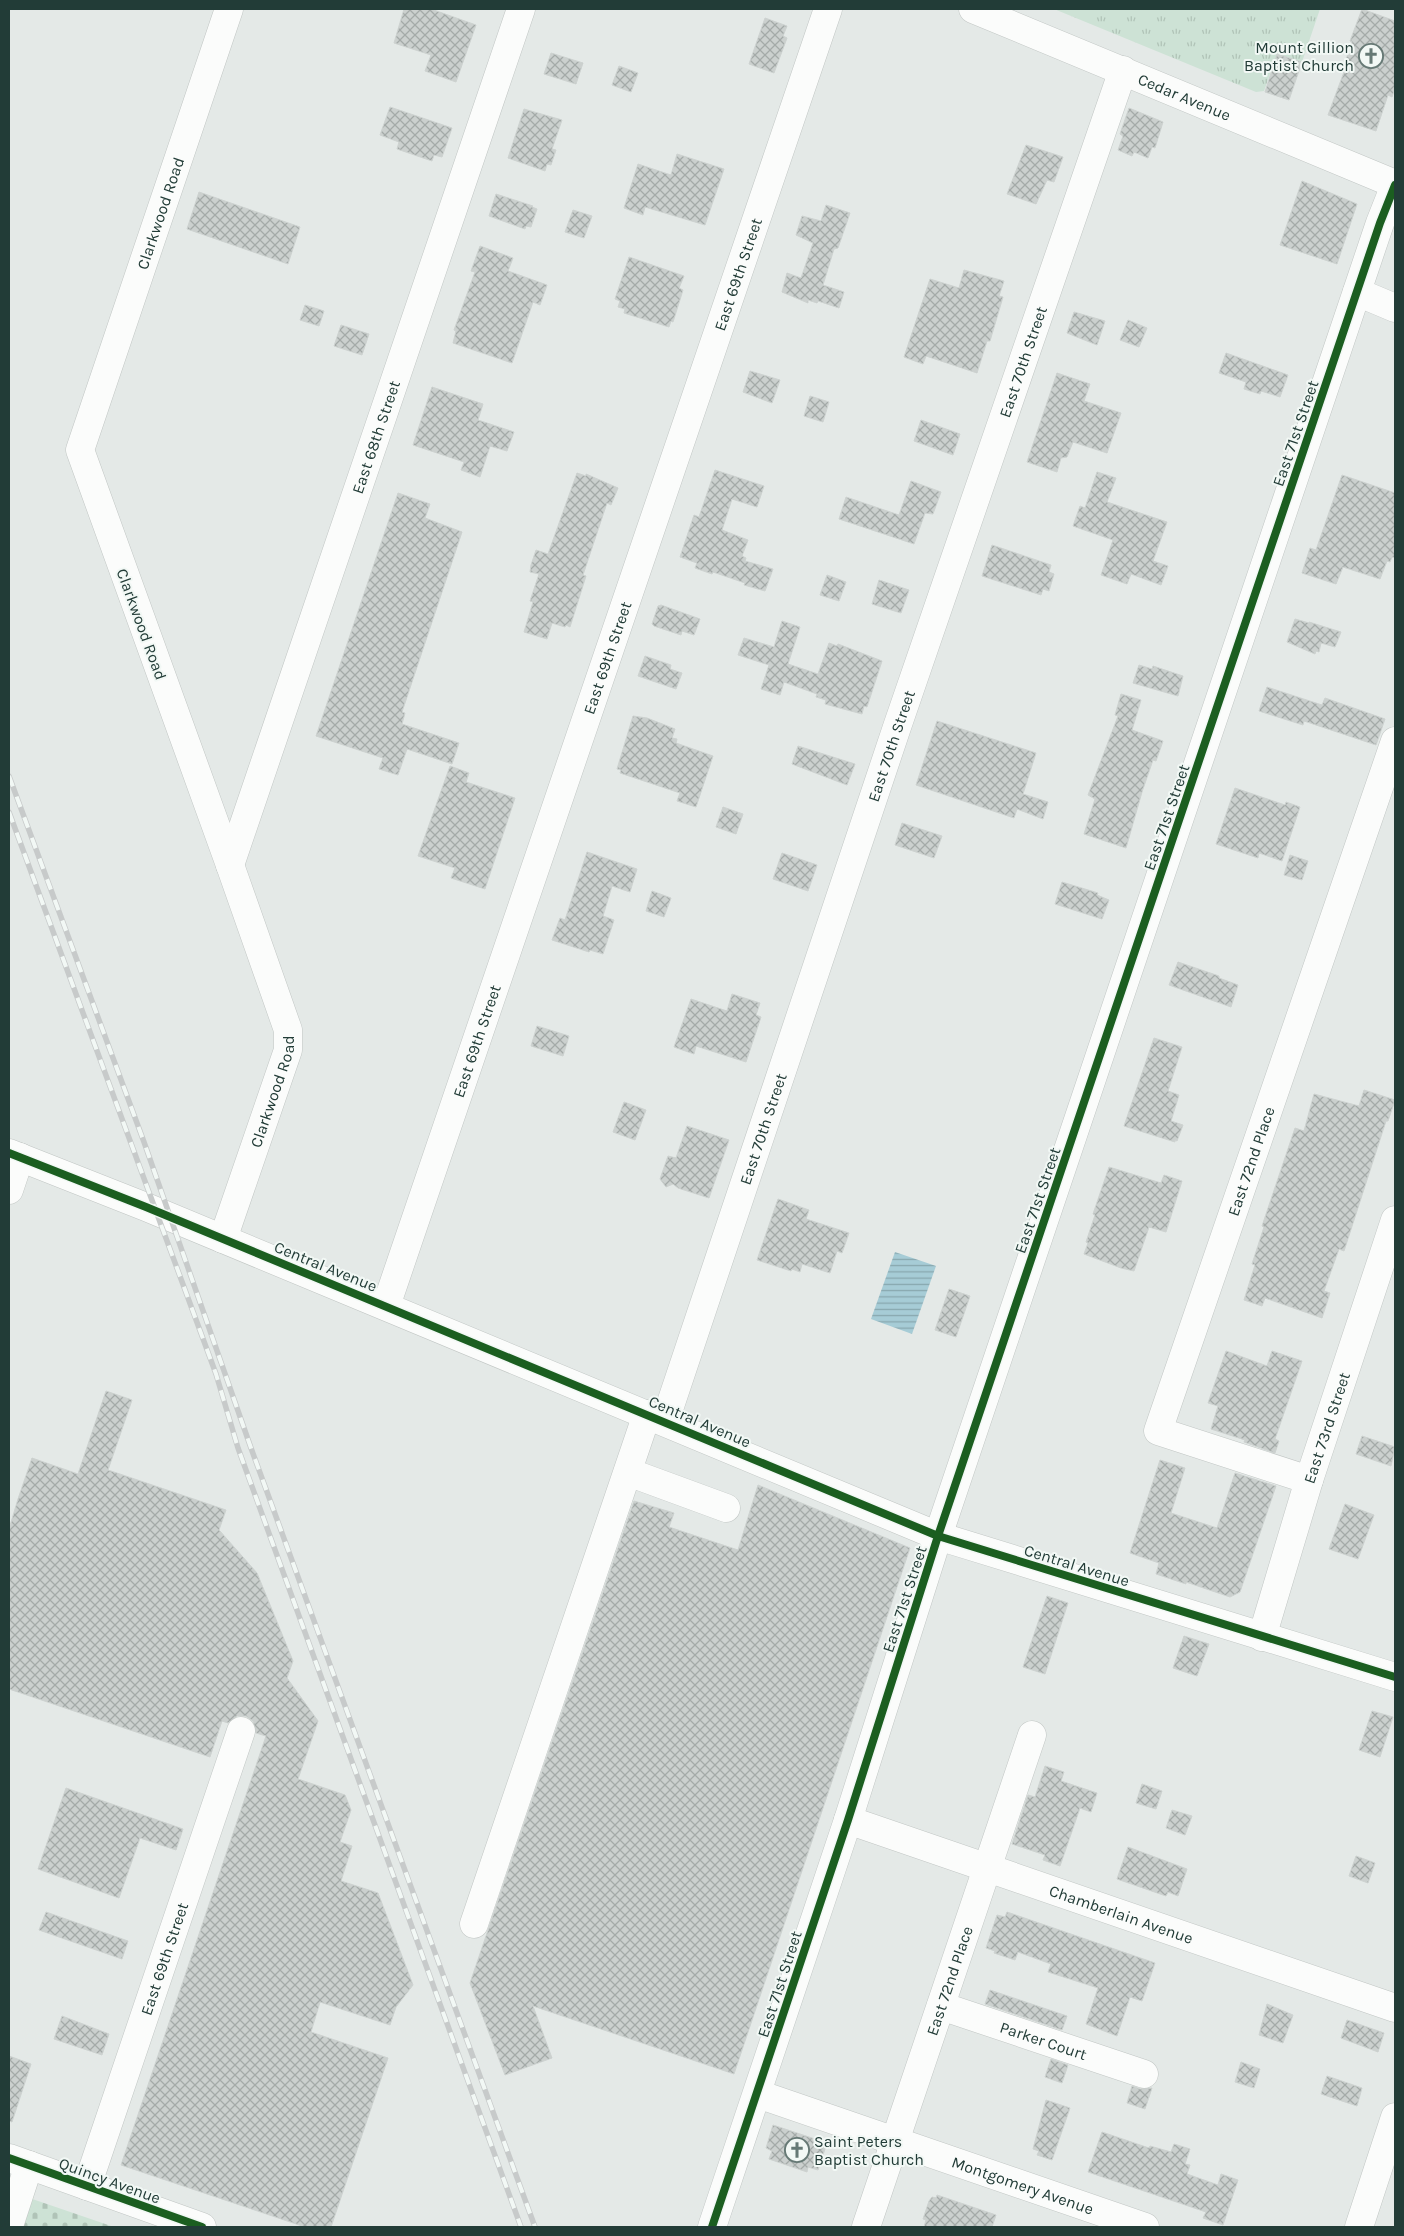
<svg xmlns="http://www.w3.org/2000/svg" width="1404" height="2236" viewBox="0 0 1404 2236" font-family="Karla,sans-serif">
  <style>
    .grass { fill: url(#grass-tufts) }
    .cemetery { fill: url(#cemetery-stones) }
    .water { fill: url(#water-rules) }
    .building { fill: url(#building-cross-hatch); stroke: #cdd2d0 }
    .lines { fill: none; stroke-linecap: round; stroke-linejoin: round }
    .minor-casing { stroke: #c1c6c4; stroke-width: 29 }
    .minor { stroke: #fbfcfb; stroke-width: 28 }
    .rail-casing { stroke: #c7caca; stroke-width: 5.5 }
    .rail { stroke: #f2f8f5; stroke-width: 4; stroke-dasharray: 11; stroke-linecap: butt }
    .cycleway-casing { stroke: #f2f8f5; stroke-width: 11 }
    .cycleway { stroke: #1b5e20; stroke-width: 8 }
    .labels { text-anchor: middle; stroke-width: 4; stroke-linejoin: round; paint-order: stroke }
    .poi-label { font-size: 16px; fill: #223c37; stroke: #f2f8f5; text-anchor: end }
    .street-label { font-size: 16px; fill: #223c37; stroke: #f2f8f5 }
  </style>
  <defs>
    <pattern id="grass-tufts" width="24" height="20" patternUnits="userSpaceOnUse" patternTransform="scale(1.25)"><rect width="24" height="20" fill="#cde2d5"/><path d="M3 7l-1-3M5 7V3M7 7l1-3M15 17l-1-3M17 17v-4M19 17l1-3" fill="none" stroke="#b0c3b7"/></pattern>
    <pattern id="cemetery-stones" width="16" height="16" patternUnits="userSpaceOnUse" patternTransform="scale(1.25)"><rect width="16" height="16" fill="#cde2d5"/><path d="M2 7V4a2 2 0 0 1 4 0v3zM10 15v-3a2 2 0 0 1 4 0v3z" fill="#b0c3b7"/></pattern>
    <pattern id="water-rules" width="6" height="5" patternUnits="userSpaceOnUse" patternTransform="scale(1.25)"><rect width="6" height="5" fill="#a6ccd6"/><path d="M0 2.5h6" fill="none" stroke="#87a7ae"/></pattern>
    <pattern id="building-cross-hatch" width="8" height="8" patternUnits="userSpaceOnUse" patternTransform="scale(1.25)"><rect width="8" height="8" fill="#cbd0ce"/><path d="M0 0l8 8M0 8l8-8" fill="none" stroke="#a4aaa8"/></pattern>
  </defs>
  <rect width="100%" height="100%" fill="#e4e9e7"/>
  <path class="grass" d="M1054,9H1320L1302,62L1277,54L1264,91L1256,92Z"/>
  <path class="cemetery" d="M9,2191L114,2227H9Z"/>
  <path class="water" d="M895,1252L936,1266L912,1334L871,1319Z"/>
  <path class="building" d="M404,9H431L476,25L456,82L425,71L431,55L394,43Z
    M1362,9L1395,21V88L1392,97L1388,95L1376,131L1328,115L1344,72L1342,71L1352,42L1350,41Z
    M765,18L787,26L783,36L787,38L774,73L749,64Z
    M551,53L583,63L576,84L544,74Z
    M1277,54L1302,62L1289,100L1265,92Z
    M619,66L638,73L631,92L612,85Z
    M390,107L452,128L442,157L434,155L432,161L397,149L399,142L380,135Z
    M1129,108L1163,122L1155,148L1152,147L1148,158L1134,152L1132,156L1118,150L1123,136L1120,134Z
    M524,109L562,120L552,149L556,150L551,165L547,164L545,171L508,158Z
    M1026,145L1063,157L1054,182L1047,180L1036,204L1007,194Z
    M677,154L724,169L705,225L645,207L643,215L624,208L638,164L671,175Z
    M1302,181L1357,204L1337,264L1280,245Z
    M199,192L300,227L288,264L187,229Z
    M496,194L533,206L532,207L537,209L531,227L526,226L525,229L489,216Z
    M826,205L850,213L838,248L834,249L823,285L844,292L839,308L818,301L817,303L808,300V303L782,292L787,273L801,278L813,243L796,235L802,216L821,221Z
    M573,210L592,216L584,238L565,232Z
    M480,246L513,258L508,271L547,285L540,305L533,302L512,363L453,343L456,331L454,330L475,272L471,271Z
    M629,257L684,276L679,288L683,290L673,322L671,321L669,327L624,313L625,309L618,307L620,301L615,299Z
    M964,270L1004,281L999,296L1003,297L990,341H987L977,373L926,356L923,364L904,357L930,279L959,288Z
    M305,305L324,311L319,326L300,320Z
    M1074,312L1105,321L1097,345L1067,333Z
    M1128,320L1147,328L1139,347L1120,340Z
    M341,325L369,334L362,355L334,346Z
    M1226,353L1288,375L1280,397L1261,391L1260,394L1244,389L1246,382L1219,373Z
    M750,371L780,380L772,403L743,392Z
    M1057,373L1090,384L1084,401L1121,413L1107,453L1073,442L1067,457L1061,458L1057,472L1027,462Z
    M432,387L483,404L478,420L514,432L507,451L490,446L480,477L461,470L464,462L413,445Z
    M810,396L829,402L823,422L804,416Z
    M921,420L960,434L953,455L914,441Z
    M715,470L764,486L757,507L732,499L722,530L748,540L742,556L746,558L745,561L773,569L765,591L744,585L745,583L713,572L712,574L695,568L697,563L680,557L694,515L699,517Z
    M1097,472L1116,478L1107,502L1167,522L1153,561L1168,566L1161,585L1131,574L1127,584L1101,575L1113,540L1073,526L1080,506L1085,508Z
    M577,473L586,476V474L618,488L611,505L607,503L583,575L586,576L570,627L566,625L565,627L552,623L547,639L524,632L533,602L530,601L539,574L530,572L531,565L536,550L548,554Z
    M1342,475L1395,493V558L1392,557L1390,562L1387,561L1380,579L1343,567L1336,584L1302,573L1310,548L1316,550Z
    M911,481L941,492L933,514L925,513L914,544L839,519L846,497L899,515Z
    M398,493L430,504L425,518L462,532L402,712L405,713L402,724L459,743L452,764L407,749L398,775L379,769L383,758L316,736Z
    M992,545L1051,565L1049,572L1054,574L1049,591L1043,589L1041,595L982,576Z
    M827,575L846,582L839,601L820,595Z
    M879,580L909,590L901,613L872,604Z
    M661,605L700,619L694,635L682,631L681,635L654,626L652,624L658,606Z
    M1295,619L1309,623V622L1341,632L1335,647L1321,643L1319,652L1316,651L1315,654L1287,642Z
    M782,621L800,627L788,664L818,674L829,643L837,646L838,644L882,661L867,707L864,706L862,714L825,704L826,700L816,697L817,694L784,682L780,695L761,689L769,665L738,655L744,638L774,647Z
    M645,656L671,665L670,669L682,673L676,689L638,676Z
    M1139,665L1152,669L1153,666L1183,676L1178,696L1133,683Z
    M1267,687L1322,705L1325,698L1385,719L1376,745L1304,721L1303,725L1259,711Z
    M1121,694L1141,700L1132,730L1163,741L1156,761L1153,760L1142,792L1126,848L1084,834L1095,799L1088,795L1118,716L1115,715Z
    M633,716L647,718L675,729L672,738L677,739L676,743L713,756L696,807L677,801L680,793L620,773L621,770L617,769Z
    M937,721L1036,753L1023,794L1048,802L1043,819L1017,809L1014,818L916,785Z
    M798,746L855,764L847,785L792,764Z
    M450,766L469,773L466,782L515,798L485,889L451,878L455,868L418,856Z
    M1235,788L1285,805L1286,802L1300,807L1282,861L1259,853L1258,858L1216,844Z
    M723,807L743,814L736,834L716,827Z
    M902,823L942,836L934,858L895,845Z
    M587,852L637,869L630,892L612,886L603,916L614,920L603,954L590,950L589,952L552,940L560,918L565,920Z
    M782,853L817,865L808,891L773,879Z
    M1290,855L1308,861L1302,880L1284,875Z
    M1062,882L1098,893L1097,895L1109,900L1102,919L1055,904Z
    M652,891L671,898L664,917L646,911Z
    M1178,962L1219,976V978L1238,985L1231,1007L1169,985Z
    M732,994L760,1003L756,1015L761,1017L746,1062L696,1046L694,1054L674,1047L691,999L727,1011Z
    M537,1026L569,1036L563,1056L531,1046Z
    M1154,1038L1182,1047L1168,1091L1179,1095L1171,1121L1183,1125L1177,1141L1175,1140V1142L1124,1126Z
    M1364,1090L1395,1100L1388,1121H1386L1344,1251L1339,1249L1324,1291L1330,1293L1322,1318L1265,1298L1262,1306L1244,1300L1255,1265L1252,1264L1264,1227L1262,1226L1295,1128L1304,1131L1314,1094L1359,1106Z
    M624,1102L646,1110L635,1140L613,1132Z
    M687,1126L729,1140L709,1198L678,1188L673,1184L666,1187L660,1179L668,1156L676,1158Z
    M1109,1167L1161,1183L1164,1175L1182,1181L1166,1232L1149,1227L1134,1271L1121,1268L1084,1254L1088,1243L1086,1242L1095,1215L1093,1214Z
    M778,1199L809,1210L806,1219L849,1233L842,1253L837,1251L830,1273L802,1264L800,1272L792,1269L791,1271L757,1260Z
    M949,1289L970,1296L956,1337L935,1330Z
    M1226,1351L1267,1366L1272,1351L1302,1361L1275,1439L1279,1441L1275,1453L1244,1442L1245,1440L1211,1429L1218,1406L1208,1403Z
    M106,1391L132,1400L108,1470L226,1510L219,1530L257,1573L293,1661L287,1678L318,1721L298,1779L345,1795L351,1810L340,1842L352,1846L341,1881L378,1893L413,1985L396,2007L390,2025L320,2002L311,2032L388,2058L331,2227H305L121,2165L266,1736L256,1733L253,1721L246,1716H237L228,1723L222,1721L210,1757L9,1689V1529L18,1499L32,1458L78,1474Z
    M1362,1436L1395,1447L1391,1466L1356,1454Z
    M1160,1460L1185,1468L1171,1513L1217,1528L1235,1473L1276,1486L1240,1592L1230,1597L1186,1582V1584L1156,1574L1159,1563L1130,1553Z
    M758,1485L910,1548L734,2074L533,2006L552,2058L505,2075L470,1983L634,1501L674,1513L669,1527L738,1550Z
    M1345,1504L1374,1515L1358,1559L1329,1549Z
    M1047,1596L1068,1603L1045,1674L1023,1667Z
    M1184,1636L1209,1644L1197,1676L1173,1668Z
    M1372,1711L1393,1717L1380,1757L1359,1750Z
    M1045,1766L1064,1772L1061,1781L1097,1793L1091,1812L1080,1808L1060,1866L1043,1860L1045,1855L1012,1844L1028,1795L1035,1797Z
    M1142,1784L1162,1791L1156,1809L1136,1803Z
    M66,1788L183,1829L176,1850L140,1838L119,1898L38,1869Z
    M1172,1810L1192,1816L1185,1835L1166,1828Z
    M1128,1847L1187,1869L1178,1896L1168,1892L1166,1896L1117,1879Z
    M1356,1856L1375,1863L1368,1883L1349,1876Z
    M46,1912L128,1941L122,1959L39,1930Z
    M1007,1912L1155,1963L1142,2001L1130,1997L1117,2036L1086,2024L1098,1988L1048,1972L1051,1964L1018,1952L1015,1960L994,1953L995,1951L986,1948L997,1915L1005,1917Z
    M990,1990L1067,2016L1062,2030L985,2004Z
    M1267,2004L1293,2015L1283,2043L1259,2035Z
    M62,2016L109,2034L102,2055L54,2039Z
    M1347,2020L1384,2033L1378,2052L1341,2038Z
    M9,2056L31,2064L12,2122L9,2121Z
    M1051,2059L1068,2065L1062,2083L1045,2077Z
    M1241,2062L1260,2069L1254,2088L1235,2082Z
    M1327,2076L1362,2088L1357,2106L1321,2094Z
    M1132,2086L1140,2089L1152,2088L1145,2109L1127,2103Z
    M1046,2100L1070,2108L1052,2160L1037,2155L1039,2151L1033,2149Z
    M773,2125L827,2143L818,2170L808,2167L807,2172L769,2159L772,2151L766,2148Z
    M1102,2132L1149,2148L1150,2146L1171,2152L1174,2144L1190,2149L1185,2164L1190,2165L1187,2174L1218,2185L1221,2174L1238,2180L1223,2225L1203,2218L1206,2212L1088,2172Z
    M937,2195L996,2215L992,2227H924L926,2220L923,2219L929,2201L932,2197L936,2198Z"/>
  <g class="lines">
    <defs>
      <g id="minor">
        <path id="s1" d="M973,9L1395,184"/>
        <path d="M1357,292L1395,308"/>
        <path id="s2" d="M230,865L521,9"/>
        <path d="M9,1153L146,1207L938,1536L1395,1677"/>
        <path d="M9,1190L20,1157"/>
        <path id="s3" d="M223,1239L288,1050V1030L230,865L80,450L229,9"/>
        <path id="s4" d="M386,1306L828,9"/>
        <path id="s5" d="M665,1421L897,727L1123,70"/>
        <path d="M628,1472L726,1508"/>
        <path id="s6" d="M1309,1480L1158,1431L1395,741"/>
        <path id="s7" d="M1262,1637L1309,1480L1395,1220"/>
        <path id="s8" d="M848,1820L1395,2008"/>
        <path d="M474,1924L647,1414"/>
        <path id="s9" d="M941,2006L1144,2074"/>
        <path id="s10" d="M758,2094L1145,2227"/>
        <path d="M9,2158L202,2227"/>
        <path id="s11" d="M87,2186L241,1731"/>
        <path d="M9,2226L29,2165"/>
        <path d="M712,2227L848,1820L938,1536L1380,223L1395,185"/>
        <path id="s12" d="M866,2227L1032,1735"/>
        <path d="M1359,2227L1395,2117"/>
      </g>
    </defs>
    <use href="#minor" class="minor-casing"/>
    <use href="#minor" class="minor"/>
    <defs>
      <path id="rail" d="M9,776L144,1142L251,1448L535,2227
        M9,812L216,1374L238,1448L521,2227"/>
    </defs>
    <use href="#rail" class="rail-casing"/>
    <use href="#rail" class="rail"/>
    <defs>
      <path id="cycleway" d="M9,1153L146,1207L938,1536L1395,1677
        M9,2158L202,2227
        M712,2227L848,1820L938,1536L1380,223L1395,185"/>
    </defs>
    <use href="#cycleway" class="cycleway-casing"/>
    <use href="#cycleway" class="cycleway"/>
  </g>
  <defs>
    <symbol id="church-ring" viewBox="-11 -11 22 22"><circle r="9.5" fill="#f2f8f5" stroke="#667975" stroke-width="1.5"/><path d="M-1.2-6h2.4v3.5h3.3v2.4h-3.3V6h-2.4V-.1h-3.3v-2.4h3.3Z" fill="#667975"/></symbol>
  </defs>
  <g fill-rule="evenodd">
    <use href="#church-ring" x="1357" y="42" width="28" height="28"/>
    <use href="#church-ring" x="783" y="2136" width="28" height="28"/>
  </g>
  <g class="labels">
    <g class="poi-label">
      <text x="1354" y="53">Mount Gillion<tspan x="1354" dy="18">Baptist Church</tspan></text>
      <text x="814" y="2147" text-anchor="start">Saint Peters<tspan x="814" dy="18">Baptist Church</tspan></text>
    </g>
    <g class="street-label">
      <text dy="6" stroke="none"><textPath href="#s1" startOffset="229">Cedar Avenue</textPath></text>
      <text dy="6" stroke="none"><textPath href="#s3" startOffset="1086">Clarkwood Road</textPath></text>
      <text dy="6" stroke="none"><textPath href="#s4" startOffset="1090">East 69th Street</textPath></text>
      <text dy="6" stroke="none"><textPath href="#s5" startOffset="1118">East 70th Street</textPath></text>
      <text transform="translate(1295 433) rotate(-71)" y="6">East 71st Street</text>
      <text dy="6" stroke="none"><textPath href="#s2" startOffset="452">East 68th Street</textPath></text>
      <text transform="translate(142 624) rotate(70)" y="6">Clarkwood Road</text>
      <text dy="6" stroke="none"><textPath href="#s4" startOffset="685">East 69th Street</textPath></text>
      <text dy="6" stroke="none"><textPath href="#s5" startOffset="712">East 70th Street</textPath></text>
      <text transform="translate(1166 817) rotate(-71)" y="6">East 71st Street</text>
      <text dy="6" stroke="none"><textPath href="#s4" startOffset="280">East 69th Street</textPath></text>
      <text dy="6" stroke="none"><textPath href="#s3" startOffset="156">Clarkwood Road</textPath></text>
      <text dy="6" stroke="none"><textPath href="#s5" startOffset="308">East 70th Street</textPath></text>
      <text dy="6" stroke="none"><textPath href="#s6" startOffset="444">East 72nd Place</textPath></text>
      <text transform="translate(1037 1200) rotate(-71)" y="6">East 71st Street</text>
      <text transform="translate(326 1266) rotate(22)" y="6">Central Avenue</text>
      <text transform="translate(700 1421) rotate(23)" y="6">Central Avenue</text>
      <text dy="6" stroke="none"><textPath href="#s7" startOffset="219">East 73rd Street</textPath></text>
      <text transform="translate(1077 1565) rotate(17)" y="6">Central Avenue</text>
      <text transform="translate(904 1599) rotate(-72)" y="6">East 71st Street</text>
      <text dy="6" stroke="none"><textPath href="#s8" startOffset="289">Chamberlain Avenue</textPath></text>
      <text dy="6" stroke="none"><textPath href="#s11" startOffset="240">East 69th Street</textPath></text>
      <text dy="6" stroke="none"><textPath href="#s12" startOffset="260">East 72nd Place</textPath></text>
      <text transform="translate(779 1984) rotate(-72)" y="6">East 71st Street</text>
      <text dy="6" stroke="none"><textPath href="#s9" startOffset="108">Parker Court</textPath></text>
      <text transform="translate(110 2180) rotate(20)" y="6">Quincy Avenue</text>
      <text dy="6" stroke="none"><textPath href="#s10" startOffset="280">Montgomery Avenue</textPath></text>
    </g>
  </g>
  <rect width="1404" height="2236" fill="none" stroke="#223c37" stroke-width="20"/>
</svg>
